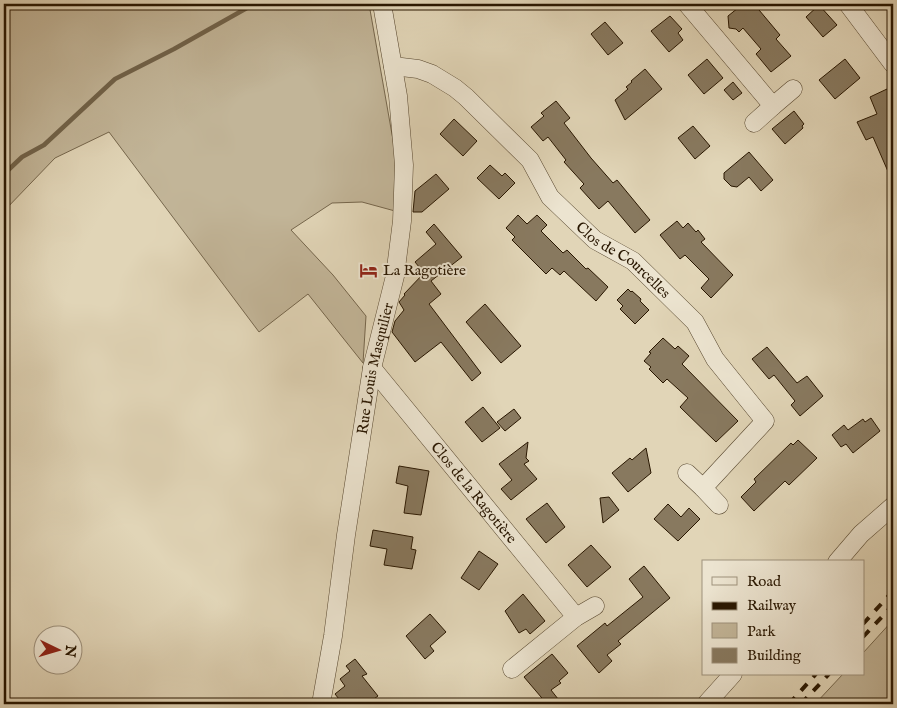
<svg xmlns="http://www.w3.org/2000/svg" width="897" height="708" viewBox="0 0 897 708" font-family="'IM FELL English',serif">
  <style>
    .green { fill: #c2b598; stroke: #75664c }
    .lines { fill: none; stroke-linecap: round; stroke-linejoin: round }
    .stream { stroke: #716249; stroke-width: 4.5 }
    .building { fill: #88795f; stroke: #281600 }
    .minor-casing { stroke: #56462e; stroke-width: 19 }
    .minor { stroke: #ece4d0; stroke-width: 18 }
    .rail { stroke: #281600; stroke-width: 4; stroke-dasharray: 9 9; stroke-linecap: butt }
    .labels { text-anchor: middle; stroke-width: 4; stroke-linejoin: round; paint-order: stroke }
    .street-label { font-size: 15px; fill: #281600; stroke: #ece4d0 }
    .poi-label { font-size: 15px; fill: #281600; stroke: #ece4d0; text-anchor: start }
  </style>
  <rect width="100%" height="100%" fill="#e1d5b7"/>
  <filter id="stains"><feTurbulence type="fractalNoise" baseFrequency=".004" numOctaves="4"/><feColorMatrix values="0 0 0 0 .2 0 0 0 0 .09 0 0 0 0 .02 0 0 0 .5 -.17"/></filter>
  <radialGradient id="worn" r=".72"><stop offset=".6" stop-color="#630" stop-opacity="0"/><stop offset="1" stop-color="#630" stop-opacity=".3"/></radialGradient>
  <path class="green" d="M4,4H369L396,157L395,211L362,202L332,203L291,230L333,275L366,316L363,363L308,294L259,332L109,132L55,158L4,211Z
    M893,620V704H815L843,674H863V653Z"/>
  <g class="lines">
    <path class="stream" d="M4,174L22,157L44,145L115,79L174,49L254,4"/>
  </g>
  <path class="building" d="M743,4H754L780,35L776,39L791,56L771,72L756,54L761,49L743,28L739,32L736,29L729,28L728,16Z
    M819,5L837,25L823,37L806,17Z
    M670,16L682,29L678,33L683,40L669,52L651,31Z
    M605,22L623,43L608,55L591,34Z
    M707,59L723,78L704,94L688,75Z
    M845,59L860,78L835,99L819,80Z
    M645,69L662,89L625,120L615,100L628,89L626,87L632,82L631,81Z
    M733,82L742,93L733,100L724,90Z
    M887,89L893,104V183L873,137L866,140L857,122L877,114L870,97Z
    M556,101L570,118L564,123L591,158L613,183L617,180L650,220L635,233L608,201L599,209L580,188L584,184L564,162L566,160L548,137L543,141L531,127L544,116L541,113Z
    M794,111L804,124L802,126L803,128L785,144L772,129Z
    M454,119L477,141L463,156L440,134Z
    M693,126L710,146L695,159L678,138Z
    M749,152L773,180L761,191L749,177L737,187L731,186L724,179V173Z
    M490,165L502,176L505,173L515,183L499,199L477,178Z
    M436,174L449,189L422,212H413L415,191Z
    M518,215L527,224L537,215L547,225L541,231L563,253L567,250L586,269L588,268L608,287L596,301L564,271L560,275L552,268L546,274L512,240L515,237L506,228Z
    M677,221L683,228L688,223L696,232L698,230L705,239L701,242L733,275L711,298L701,288L709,279L685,255L680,259L660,235Z
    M434,224L462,257L431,281L441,294L429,304L481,373L472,381L441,342L415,362L392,332L395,321L404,310L399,302L405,295L404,294L424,273L415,262L436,244L426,232Z
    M628,289L631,292L632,291L641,299L640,301L649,310L635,324L620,309L623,306L617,300Z
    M485,304L521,346L501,363L466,322Z
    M663,338L675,349L678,346L689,356L682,364L738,421L716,442L680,407L688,398L667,379L663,383L649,369L651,367L644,361L651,353L649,352Z
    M767,347L797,383L807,376L823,396L800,416L791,405L795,401L774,375L769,379L752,359Z
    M483,407L500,428L482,442L465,422Z
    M514,409L521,418L505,431L497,422Z
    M871,418L880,431L853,453L846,444L841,447L832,435L844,425L848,430L863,419L865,422Z
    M798,440L817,458L789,485L785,481L754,511L741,497L756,482L754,479L791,443L793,445Z
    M528,442L526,458L529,461L524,464L537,479L511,500L501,489L512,480L499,464Z
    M646,448L651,473L628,492L612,473L630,458L632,460Z
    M399,466L429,471L421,515L404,513L408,486L396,483Z
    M609,497L619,510L603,523L600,498Z
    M547,503L565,527L546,543L526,519Z
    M668,504L681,517L689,508L700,519L678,541L654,519Z
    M373,530L413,537L411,549L416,550L412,569L384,565L387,549L370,546Z
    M591,545L611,567L587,587L568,565Z
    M479,551L498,564L479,590L461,578Z
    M644,566L670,598L618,641L621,644L607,655L612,661L599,673L577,646L605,623L607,626L643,597L629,579Z
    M523,594L545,621L530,634L526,629L519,633L505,611Z
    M430,614L446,632L430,646L434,651L425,659L406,636Z
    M552,654L568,673L559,681L561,683L551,690L562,704H547L524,677Z
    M355,659L367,674L362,676L378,696L367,704H343L335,694L345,686L340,679L350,671L346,666Z"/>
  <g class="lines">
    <defs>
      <g id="minor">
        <path d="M687,4L773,106L793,89"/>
        <path d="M848,4L893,64"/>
        <path id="s1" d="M393,66L418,69L432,74L455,88L466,97L530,160L550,197L595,240L633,261L695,322L715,359L765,421L703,488L719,505"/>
        <path d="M754,123L773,106"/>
        <path id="s2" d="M372,368L576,617"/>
        <path d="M687,473L703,488"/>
        <path d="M837,562L861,534L893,506"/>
        <path d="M512,669L576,617L595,606"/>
        <path id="s3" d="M321,704L333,636L346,535L372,368L395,276L402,221L404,165L398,96L382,4"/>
        <path d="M706,704L733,674"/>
      </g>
    </defs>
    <use href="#minor" class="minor-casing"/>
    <use href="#minor" class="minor"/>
    <path class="rail" d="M863,624L893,591
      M863,637L893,605
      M789,704L816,674
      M801,704L829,674"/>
  </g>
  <defs>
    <symbol id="hotel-bare" viewBox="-9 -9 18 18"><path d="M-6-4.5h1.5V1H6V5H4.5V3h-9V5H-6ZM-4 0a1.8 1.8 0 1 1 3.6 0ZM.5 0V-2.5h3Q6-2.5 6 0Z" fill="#8f2418" stroke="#ece4d0" stroke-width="2.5" paint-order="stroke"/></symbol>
  </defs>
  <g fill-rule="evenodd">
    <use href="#hotel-bare" x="356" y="258" width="25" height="25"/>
  </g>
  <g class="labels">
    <g class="street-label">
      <text dy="5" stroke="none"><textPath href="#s1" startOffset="310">Clos de Courcelles</textPath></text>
      <text dy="5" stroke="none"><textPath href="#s3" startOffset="340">Rue Louis Masquilier</textPath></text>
      <text dy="5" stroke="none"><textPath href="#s2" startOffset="161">Clos de la Ragotière</textPath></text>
    </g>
    <g class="poi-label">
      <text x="383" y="275">La Ragotière</text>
    </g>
  </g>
  <rect width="897" height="708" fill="none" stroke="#e1d5b7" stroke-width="20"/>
  <rect x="5" y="5" width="887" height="698" fill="none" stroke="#281600" stroke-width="2.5"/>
  <rect x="10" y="10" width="877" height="688" fill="none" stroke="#281600"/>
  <rect x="702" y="560" width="162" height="115" fill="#ece4d0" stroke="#9e927d"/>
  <rect x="712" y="577" width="25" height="8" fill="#ece4d0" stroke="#9e927d"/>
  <text x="747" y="586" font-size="15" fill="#281600">Road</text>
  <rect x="712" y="602" width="25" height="8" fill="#281600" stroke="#9e927d"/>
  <text x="747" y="610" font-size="15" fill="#281600">Railway</text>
  <rect x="712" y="623" width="25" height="15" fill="#c2b598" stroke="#9e927d"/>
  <text x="747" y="636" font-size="15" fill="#281600">Park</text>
  <rect x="712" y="648" width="25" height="15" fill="#88795f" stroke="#9e927d"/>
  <text x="747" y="660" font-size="15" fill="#281600">Building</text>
  <g transform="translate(58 650) rotate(95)"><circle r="24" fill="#ece4d0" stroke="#9e927d"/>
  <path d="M0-4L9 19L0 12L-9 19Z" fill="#8f2418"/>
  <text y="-8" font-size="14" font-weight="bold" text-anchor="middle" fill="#281600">N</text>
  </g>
  <rect width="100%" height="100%" filter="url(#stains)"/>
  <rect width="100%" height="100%" fill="url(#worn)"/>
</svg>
